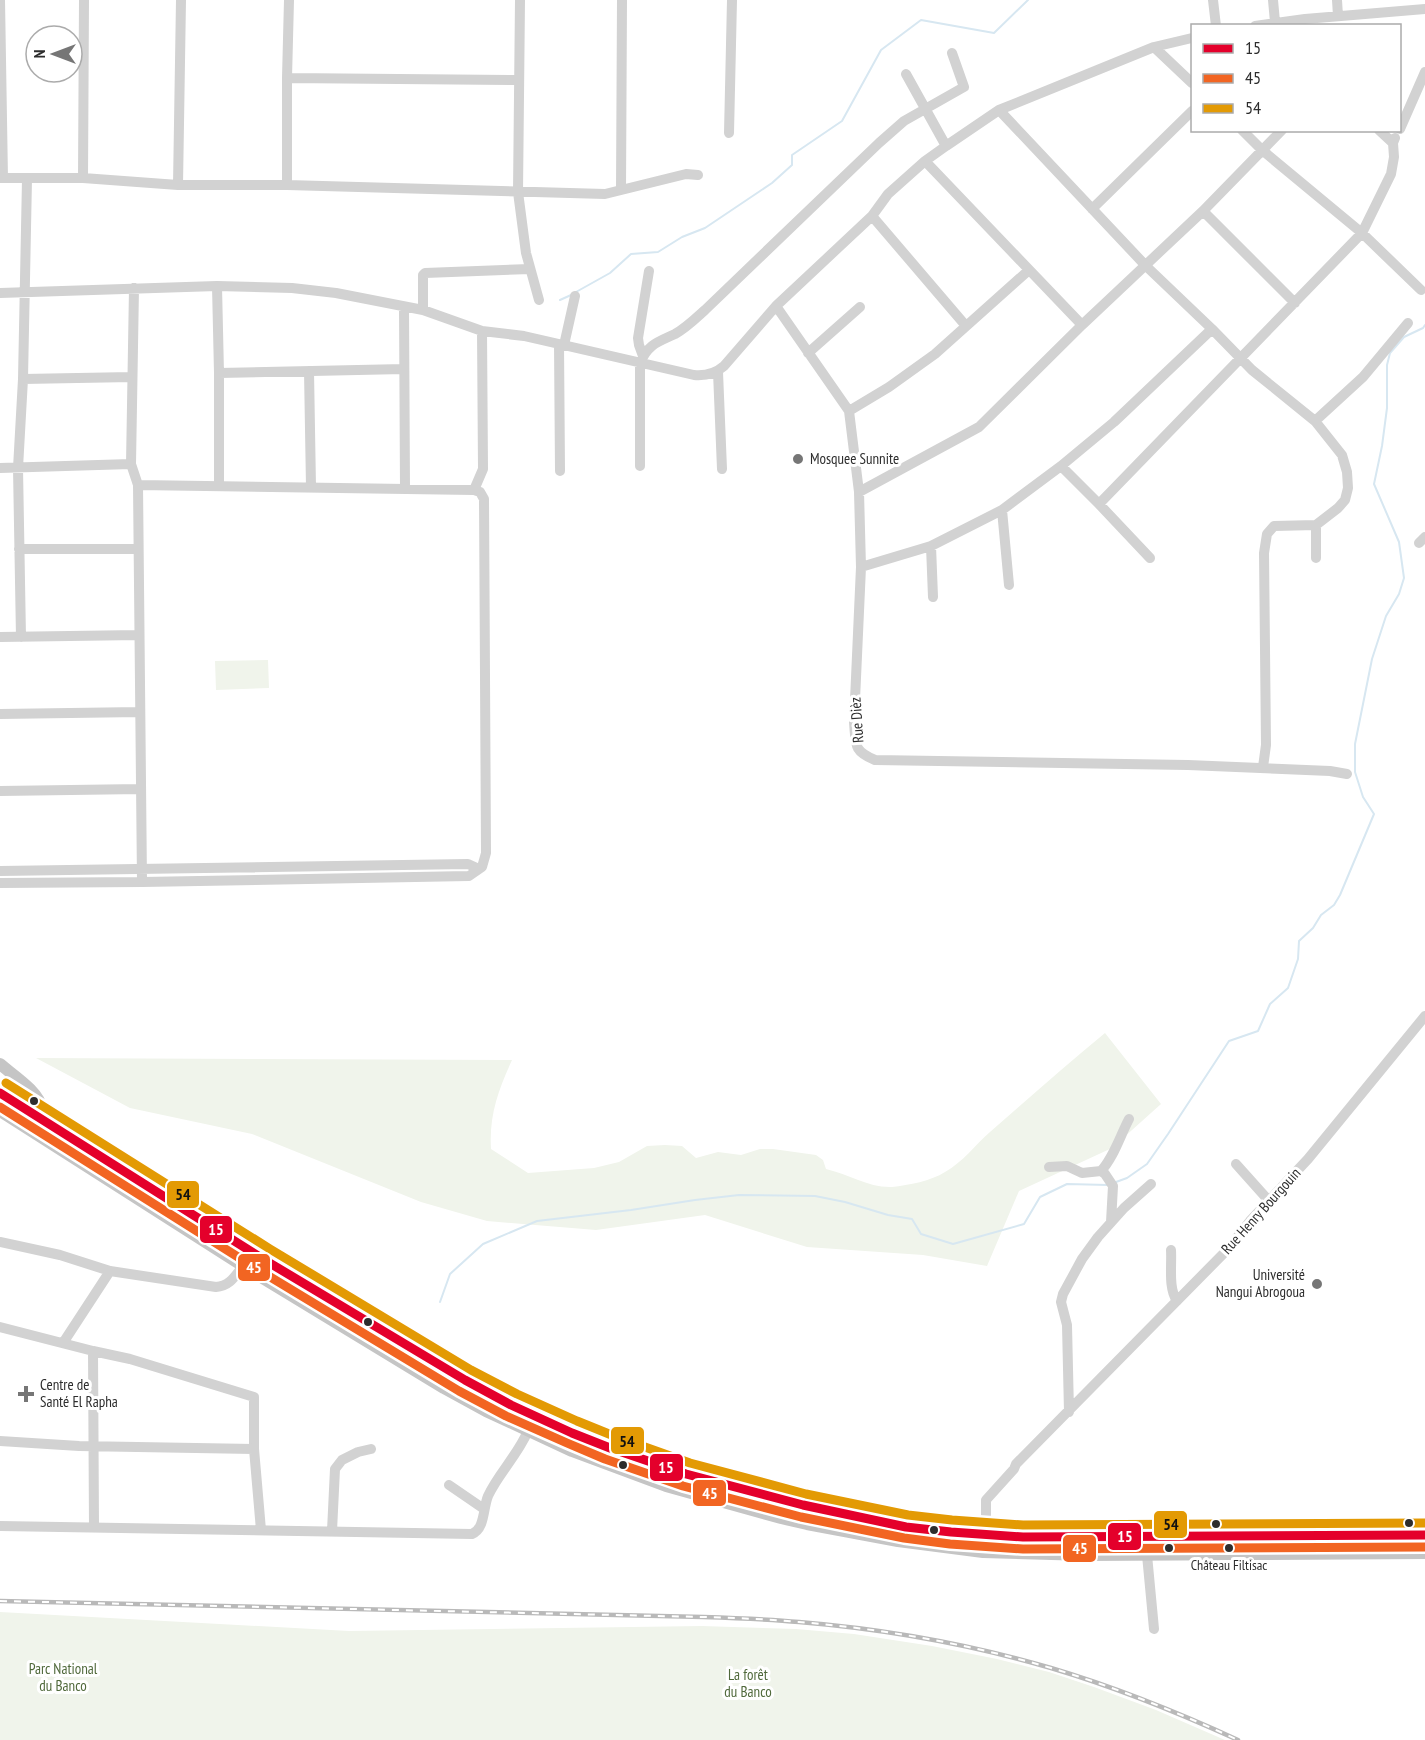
<svg xmlns="http://www.w3.org/2000/svg" width="1425" height="1740" viewBox="0 0 1425 1740" font-family="'PT Sans Narrow',sans-serif">
  <style>
    .green { fill: #f0f4eb }
    .lines { fill: none; stroke-linecap: round; stroke-linejoin: round }
    .stream { stroke: #d7e7f1; stroke-width: 2 }
    .minor { stroke: #d2d2d2; stroke-width: 10 }
    .major { stroke: #c5c5c5; stroke-width: 12 }
    .rail-casing { stroke: #b9b9b9; stroke-width: 4.5 }
    .rail { stroke: #fff; stroke-width: 2; stroke-dasharray: 7; stroke-linecap: butt }
    .bus-1-casing { stroke: #fff; stroke-width: 14 }
    .bus-2-casing { stroke: #fff; stroke-width: 14 }
    .bus-3-casing { stroke: #fff; stroke-width: 14 }
    .bus-1 { stroke: #e4002b; stroke-width: 9 }
    .bus-2 { stroke: #f26522; stroke-width: 9 }
    .bus-3 { stroke: #e39a04; stroke-width: 9 }
    .poi-dot { fill: #767676; stroke: #fff; stroke-width: 2 }
    .bus-dot { fill: #2d2d2d; stroke: #fff; stroke-width: 2 }
    .labels { text-anchor: middle; stroke-width: 6; stroke-linejoin: round; paint-order: stroke }
    .bus-label { font-size: 14px; fill: #2d2d2d; stroke: #fff }
    .poi-label { font-size: 15px; fill: #2d2d2d; stroke: #fff; text-anchor: start }
    .street-label { font-size: 15px; fill: #2d2d2d; stroke: #fff }
    .park-label { font-size: 15px; fill: #50693b; stroke: #fff }
    .line-badge { stroke: #fff; stroke-width: 2 }
    .badge-label { font-size: 16px; text-anchor: middle; font-weight: bold; fill: #fff }
    .pale-badge-label { font-size: 16px; text-anchor: middle; font-weight: bold; fill: #111 }
  </style>
  <rect width="100%" height="100%" fill="#fff"/>
  <path class="green" d="M268,660L269,688L216,690L215,661Z
    M1105,1033L1161,1104L1112,1148L1019,1191L987,1266L923,1255L807,1247L705,1215L596,1230L487,1221L421,1202L252,1134L130,1108L36,1058L512,1060C498,1091 489,1115 491,1149L528,1173L594,1168L619,1162L647,1146L665,1145L682,1146L696,1158L718,1152L741,1155L760,1149H773L816,1155L823,1160L826,1169C848,1174 869,1188 892,1187C909,1185 931,1181 945,1172C963,1162 975,1145 990,1132C1028,1099 1066,1065 1105,1033Z
    M0,1612L349,1631L702,1626L796,1629L854,1634L932,1646L997,1659L1049,1672L1094,1687L1156,1710L1225,1740H0Z"/>
  <g class="lines">
    <path class="stream" d="M576,292L610,273L631,254L658,252L682,237L705,228L772,183L792,165V155L842,121L881,50L921,20L994,33L1028,0
      M560,300L571,295
      M1116,1182L1127,1178L1147,1164L1168,1134L1229,1041L1258,1031L1270,1004L1288,988L1298,959L1299,941L1313,928L1321,915L1334,905L1340,895L1374,814L1363,797L1355,772V744L1372,659L1386,616L1399,594L1404,578L1399,542L1374,484L1382,446L1387,408V365L1390,353L1404,337L1423,328L1425,325
      M440,1302L450,1274L483,1244L537,1221L631,1210L695,1200L739,1195L815,1196L845,1202L888,1215L912,1219L921,1234L953,1244L1024,1224L1040,1197L1067,1184L1108,1185"/>
    <path class="minor" d="M0,0L3,178
      M520,0L518,192L526,253L539,300
      M1213,0L1216,26
      M1273,0L1275,22
      M1337,0L1338,16
      M1255,26L1305,19L1425,9
      M1154,47L1192,83
      M906,74L946,146
      M287,78L519,80
      M999,110L1146,266L1212,329L1252,370L1315,421L1342,455L1347,472L1348,488L1345,500L1338,508L1316,525V558
      M1400,129L1425,72
      M1242,130L1262,150L1362,233L1421,290
      M1379,130L1393,143L1395,138
      M729,133L732,0
      M925,161L1082,325
      M0,178H83L178,185H287L605,194L686,174L698,175
      M83,178L84,0
      M178,185L181,0
      M287,185V78L289,0
      M621,190L622,0
      M1092,209L1192,111
      M1203,211L1295,303
      M872,216L966,326
      M217,286L219,373L404,369
      M134,288L131,464L138,485
      M0,293L217,286L292,288L336,293L423,310L482,331L524,336L559,344L694,375C706,376 715,374 724,366L776,306L872,216L888,194L925,161L946,146L999,110L1154,47L1192,38
      M776,306L849,411L859,492L861,567L854,722C856,745 853,751 875,760L1188,765L1330,771L1347,774
      M404,307L405,489
      M423,310V275L425,273L530,269
      M559,344L560,471
      M564,345L575,296
      M808,353L860,307
      M643,356L639,345L638,338L649,271
      M309,371L311,487
      M718,372L722,469
      M219,373V486
      M23,379L132,377
      M849,411L889,387L935,354L1029,270
      M1315,421L1363,377L1408,323
      M640,466V363C648,344 658,342 675,334C686,328 695,319 705,310L879,143L904,121L964,87L952,53
      M1061,466L1099,504L1150,558
      M0,468L131,464
      M474,490L483,469L482,331
      M859,492L979,427L1082,325L1203,211L1282,130
      M1099,504L1362,233L1391,174L1394,157L1393,143
      M1002,510L1009,585
      M1419,543L1425,537
      M931,546L933,597
      M19,549H138
      M861,567L931,546L1002,510L1061,466L1114,422L1212,329
      M0,637L139,635
      M21,637L18,468L23,379L27,179
      M0,714L140,712
      M1263,767L1266,745L1264,553L1267,534L1274,526L1316,525
      M0,791L141,789
      M0,871L468,864L479,869
      M0,883L142,882L469,876L482,867L486,853L484,499L480,492L474,490L138,485L142,882
      M1236,1164L1269,1201
      M1049,1167L1067,1166L1082,1173L1101,1171L1105,1174L1113,1186L1111,1222
      M1101,1171C1114,1157 1120,1136 1129,1119
      M0,1242L60,1255L110,1271L216,1287C230,1286 235,1276 243,1266
      M1171,1250C1172,1266 1168,1288 1177,1301
      M0,1327L93,1351L130,1359L254,1397V1449L261,1530
      M63,1343L110,1271
      M93,1351L94,1526
      M1069,1412L1067,1325L1061,1302L1063,1294L1082,1259L1098,1237L1124,1208L1151,1184
      M0,1441L79,1446L254,1449
      M449,1485L484,1509
      M0,1526L472,1534C485,1529 483,1508 488,1496C498,1474 517,1456 528,1431
      M332,1531L335,1469L342,1460L358,1452L371,1449
      M986,1535V1500L1014,1469L1016,1464L1227,1250L1250,1221L1308,1159L1425,1016
      M1147,1555L1154,1629"/>
    <path class="major" d="M0,1064C11,1074 40,1092 41,1108C41,1108 39,1117 39,1118
      M0,1093C117,1167 233,1242 352,1313C412,1349 471,1387 535,1416C633,1462 737,1492 843,1514C871,1519 899,1526 927,1530C959,1533 991,1535 1023,1537L1425,1535
      M0,1111L243,1266L444,1388L486,1411L572,1451L666,1486L781,1518L807,1524L898,1541L983,1552L1087,1555L1425,1553"/>
    <defs>
      <path id="rail" d="M0,1601L703,1617C735,1618 767,1619 799,1622C884,1629 969,1644 1051,1668C1115,1687 1177,1712 1238,1740"/>
    </defs>
    <use href="#rail" class="rail-casing"/>
    <use href="#rail" class="rail"/>
    <defs>
      <path id="bus-1" d="M0,1093L263,1259L465,1380L511,1405L572,1433L610,1448L686,1474L803,1505L906,1527L951,1532L1023,1537L1425,1535"/>
      <path id="bus-2" d="M0,1107L257,1269L459,1391L506,1416L567,1443L605,1459L683,1486L801,1517L904,1538L950,1544L1023,1549L1425,1547"/>
      <path id="bus-3" d="M6,1083L270,1249L471,1370L517,1394L577,1421L614,1436L690,1463L806,1494L908,1515L952,1520L1023,1525L1425,1523"/>
    </defs>
    <use href="#bus-1" class="bus-1-casing"/>
    <use href="#bus-2" class="bus-2-casing"/>
    <use href="#bus-3" class="bus-3-casing"/>
    <use href="#bus-1" class="bus-1"/>
    <use href="#bus-2" class="bus-2"/>
    <use href="#bus-3" class="bus-3"/>
  </g>
  <g class="poi-dot">
    <circle cx="798" cy="459" r="6"/>
    <circle cx="1317" cy="1284" r="6"/>
    <path d="M23 1385h6v6h6v6h-6v6h-6v-6h-6v-6h6z"/>
  </g>
  <g class="bus-dot">
    <circle cx="34" cy="1101" r="5"/>
    <circle cx="368" cy="1322" r="5"/>
    <circle cx="623" cy="1465" r="5"/>
    <circle cx="1409" cy="1523" r="5"/>
    <circle cx="1216" cy="1524" r="5"/>
    <circle cx="934" cy="1530" r="5"/>
    <circle cx="1169" cy="1548" r="5"/>
    <circle cx="1229" cy="1548" r="5"/>
  </g>
  <g class="labels">
    <g class="bus-label">
      <text x="1229" y="1570">Château Filtisac</text>
    </g>
    <g class="poi-label">
      <text x="810" y="464">Mosquee Sunnite</text>
      <text x="1305" y="1280" text-anchor="end">Université<tspan x="1305" dy="17">Nangui Abrogoua</tspan></text>
      <text x="40" y="1390">Centre de<tspan x="40" dy="17">Santé El Rapha</tspan></text>
    </g>
    <g class="street-label">
      <text transform="translate(857 720) rotate(-94)" y="5">Rue Dièz</text>
      <text transform="translate(1261 1211) rotate(-48)" y="5">Rue Henry Bourgouin</text>
    </g>
    <g class="park-label">
      <text x="63" y="1674">Parc National<tspan x="63" dy="17">du Banco</tspan></text>
      <text x="748" y="1680">La forêt<tspan x="748" dy="17">du Banco</tspan></text>
    </g>
  </g>
  <g class="line-badge">
    <rect x="166" y="1180" width="34" height="29" rx="6" fill="#e39a04"/>
    <rect x="199" y="1215" width="34" height="29" rx="6" fill="#e4002b"/>
    <rect x="237" y="1253" width="34" height="29" rx="6" fill="#f26522"/>
    <rect x="610" y="1426" width="35" height="29" rx="6" fill="#e39a04"/>
    <rect x="649" y="1453" width="35" height="29" rx="6" fill="#e4002b"/>
    <rect x="692" y="1479" width="35" height="28" rx="6" fill="#f26522"/>
    <rect x="1153" y="1510" width="35" height="29" rx="6" fill="#e39a04"/>
    <rect x="1107" y="1522" width="35" height="29" rx="6" fill="#e4002b"/>
    <rect x="1062" y="1534" width="35" height="29" rx="6" fill="#f26522"/>
  </g>
  <g class="badge-label">
    <text x="216" y="1235">15</text>
    <text x="254" y="1273">45</text>
    <text x="666" y="1473">15</text>
    <text x="710" y="1499">45</text>
    <text x="1125" y="1542">15</text>
    <text x="1080" y="1554">45</text>
  </g>
  <g class="pale-badge-label">
    <text x="183" y="1200">54</text>
    <text x="627" y="1447">54</text>
    <text x="1171" y="1530">54</text>
  </g>
  <rect x="1191" y="24" width="210" height="108" fill="#ffffff" stroke="#ababab" stroke-width="1.5"/>
  <rect x="1203" y="44" width="30" height="9" fill="#e4002b" stroke="#ababab" stroke-width="1.5"/>
  <text x="1245" y="54" font-size="18" fill="#2d2d2d">15</text>
  <rect x="1203" y="74" width="30" height="9" fill="#f26522" stroke="#ababab" stroke-width="1.5"/>
  <text x="1245" y="84" font-size="18" fill="#2d2d2d">45</text>
  <rect x="1203" y="104" width="30" height="9" fill="#e39a04" stroke="#ababab" stroke-width="1.5"/>
  <text x="1245" y="114" font-size="18" fill="#2d2d2d">54</text>
  <g transform="translate(54 54) rotate(270)"><circle r="28" fill="#ffffff" stroke="#ababab" stroke-width="1.5"/>
  <path d="M0-4.5L10 22L0 15L-10 22Z" fill="#767676"/>
  <text y="-9" font-size="16" font-weight="bold" text-anchor="middle" fill="#2d2d2d">N</text>
  </g>
</svg>
